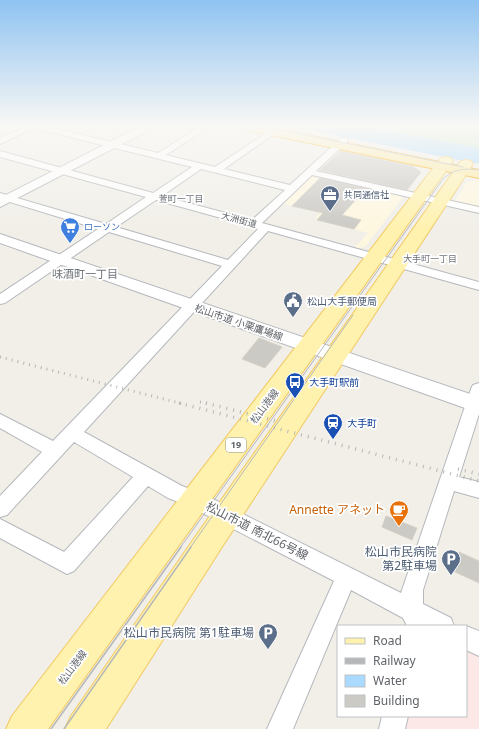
<svg xmlns="http://www.w3.org/2000/svg" width="479" height="729" viewBox="0 0 479 729" font-family="'Noto Sans','Noto Sans JP',sans-serif">
  <style>
    .commercial { fill: #fef7e0 }
    .medical { fill: #fce8e6 }
    .green { fill: #c5e8c5 }
    .water { fill: #aadaff }
    .building { fill: #cccac5; stroke: #d6d1c6 }
    .lines { fill: none; stroke-linecap: round; stroke-linejoin: round }
    .minor-casing { stroke: #b5b8bc; stroke-width: 2 }
    .tertiary-casing { stroke: #b5b8bc; stroke-width: 2 }
    .primary-casing { stroke: #f2c960; stroke-width: 2 }
    .trunk-casing { stroke: #f9ab00; stroke-width: 2 }
    .minor { fill: #fff; fill-rule: evenodd }
    .tertiary { fill: #fff; fill-rule: evenodd }
    .primary { fill: #fff2af; fill-rule: evenodd }
    .trunk { fill: #feeaa1; fill-rule: evenodd }
    .tram-far1 { stroke: #b6b7b8; stroke-width: 1 }
    .tram { stroke: #b6b7b8; stroke-width: 1.5 }
    .rail-far1 { stroke: #b6b7b8; stroke-width: 3; stroke-dasharray: 1 5; stroke-linecap: butt }
    .rail { stroke: #b6b7b8; stroke-width: 3.5; stroke-dasharray: 1 6; stroke-linecap: butt }
    .labels { text-anchor: middle; stroke-width: 3.5; stroke-linejoin: round; paint-order: stroke }
    .far-service-label { font-size: 9px; fill: #4e5e75; stroke: #fff; text-anchor: start }
    .far-neighbourhood-label { font-size: 9px; fill: #70757a; stroke: #fff }
    .far-street-label { font-size: 9px; fill: #5f6368; stroke: #fff }
    .far-shop-label { font-size: 9px; fill: #366cbe; stroke: #fff; text-anchor: start }
    .shield { fill: #fff; stroke: #8f9295; stroke-width: 1 }
    .shield-label { font-size: 9px; font-weight: bold; fill: #5f6368 }
    .service-label { font-size: 10px; fill: #4e5e75; stroke: #fff; text-anchor: start }
    .street-label { font-size: 10px; fill: #5f6368; stroke: #fff }
    .transit-label { font-size: 10px; fill: #164399; stroke: #fff; text-anchor: start }
    .neighbourhood-label { font-size: 11px; fill: #70757a; stroke: #fff }
    .near-food-label { font-size: 12px; fill: #c56008; stroke: #fff; text-anchor: end }
    .near-street-label { font-size: 12px; fill: #5f6368; stroke: #fff }
    .near-service-label { font-size: 12px; fill: #4e5e75; stroke: #fff; text-anchor: end }
  </style>
  <rect width="100%" height="100%" fill="#f1efe8"/>
  <path class="commercial" d="M311,175H314L401,195L403,197L365,247L358,248L355,247L368,233L315,219L320,213L281,203Z
    M479,180V208L456,203L455,201L467,182Z"/>
  <path class="medical" d="M466,645L479,652V729H403L407,716H466Z"/>
  <path class="green" d="M366,127H479V148Z"/>
  <path class="water" d="M294,127H366L479,148V164Z"/>
  <path class="building" d="M341,151L412,166L421,172L407,190L320,170Z
    M320,178L376,191L374,193H371L368,197L360,195L342,215L361,220L354,229L317,220L323,213L292,206Z
    M259,338L282,347L265,368L242,359Z
    M386,516L417,528L412,540L382,527Z
    M459,552L479,561V583L453,571Z"/>
  <g class="lines">
    <defs>
      <path id="minor" d="M26,127H49L158,153L200,127H209L166,155L215,167L275,127H284L224,169L290,185L341,138H347L348,140L347,142L316,171L479,207V213L312,175L262,223L479,282V290L268,231L84,432L182,486L203,494L401,593L471,389L473,385L479,383V414L459,477L479,482V498L454,491L423,590V604L451,618L454,626H407L403,618L351,590L293,729H267L334,581L189,506L168,498L148,486L74,571L67,574L0,538V519L64,552L133,477L74,442L7,515L0,517V496L42,452L0,428V414L53,441L222,266L109,232L5,303L0,304V294L98,229L0,199V193L106,224L146,197L0,157V151L153,193L192,167L37,129L36,127L0,144V138ZM201,169L285,190L252,220L162,196ZM156,200L250,226L258,229L228,260L116,227Z
        M465,626H466L479,631V656L466,650Z
        M382,716H408L405,729H379Z"/>
      <path id="tertiary" d="M139,127H152L151,129L0,207V198Z
        M0,234L479,397V413L0,243Z"/>
      <path id="primary" d="M446,157L451,158L453,161L48,729H6L12,716L441,158Z
        M466,160L471,161L473,164L220,550L106,729H65L71,716L200,530L461,161Z"/>
      <path id="trunk" d="M245,127H268L479,170V178L251,131L247,130Z"/>
    </defs>
    <use href="#minor" class="minor-casing"/>
    <use href="#tertiary" class="tertiary-casing"/>
    <use href="#primary" class="primary-casing"/>
    <use href="#trunk" class="trunk-casing"/>
    <use href="#minor" class="minor"/>
    <use href="#tertiary" class="tertiary"/>
    <use href="#primary" class="primary"/>
    <use href="#trunk" class="trunk"/>
    <path class="tram-far1" d="M266,127L463,167
      M180,548L443,179C453,169 464,168 478,170
      M190,548L353,315"/>
    <path class="tram" d="M51,729L181,547
      M64,729L191,547"/>
    <path class="rail-far1" d="M0,357L183,404
      M200,402L210,404"/>
    <path class="rail" d="M179,403L479,481
      M206,403L276,421
      M458,469L479,474"/>
  </g>
  <linearGradient id="sky" x2="0" y2="1"><stop stop-color="#8fc3f1"/><stop offset="0.55" stop-color="#f9f8f5"/><stop offset="1" stop-color="#f9f8f5" stop-opacity="0"/></linearGradient>
  <rect width="479" height="229" fill="url(#sky)"/>
  <defs>
    <symbol id="office-pin" viewBox="-11 -11 22 30"><path d="M0 17L-7.5 6A9.5 9.5 0 1 1 7.5 6Z" fill="#5c6f8a" stroke="#fff"/><path d="M-6-3h4V-5.5h4V-3h4V5H-6ZM-1-4.5V-3h2v-1.5ZM-6 0V1H6V0Z" fill="#fff"/></symbol>
    <symbol id="supermarket-pin" viewBox="-11 -11 22 30"><path d="M0 17L-7.5 6A9.5 9.5 0 1 1 7.5 6Z" fill="#3f7fe0" stroke="#fff"/><path d="M-6-5.5h2.5l.6 2H6L4.5 2H-2.5L-4.4-4H-6ZM-1.5 3.2a1.3 1.3 0 1 0 .1 0ZM3 3.2a1.3 1.3 0 1 0 .1 0Z" fill="#fff"/></symbol>
    <symbol id="civic-pin" viewBox="-11 -11 22 30"><path d="M0 17L-7.5 6A9.5 9.5 0 1 1 7.5 6Z" fill="#5c6f8a" stroke="#fff"/><path d="M-.6-6.5H3V-4.5H.6V-3L4-1V1h2V6H-6V1h2V-1L-.6-3ZM-1.2 2.5V6h2.4V2.5Z" fill="#fff"/></symbol>
    <symbol id="bus-pin" viewBox="-11 -11 22 30"><path d="M0 17L-7.5 6A9.5 9.5 0 1 1 7.5 6Z" fill="#1a4fb4" stroke="#fff"/><path d="M-5-6H5V4H4V6H2V4H-2V6H-4V4H-5ZM-3.5-4V0h7V-4ZM-3.5 1.2v1.5H-2V1.2ZM2 1.2v1.5H3.5V1.2Z" fill="#fff"/></symbol>
    <symbol id="station-pin" viewBox="-11 -11 22 30"><path d="M0 17L-7.5 6A9.5 9.5 0 1 1 7.5 6Z" fill="#1a4fb4" stroke="#fff"/><path d="M-3-6H3Q5-6 5-4V2Q5 4 3 4L4.5 6H3L1.5 4h-3L-3 6H-4.5L-3 4Q-5 4-5 2V-4Q-5-6-3-6ZM-3.5-4v3h7v-3ZM-3.5 1v1.5H-2V1ZM2 1v1.5H3.5V1Z" fill="#fff"/></symbol>
    <symbol id="cafe-pin" viewBox="-11 -11 22 30"><path d="M0 17L-7.5 6A9.5 9.5 0 1 1 7.5 6Z" fill="#e8710a" stroke="#fff"/><path d="M-5.5-4.5H6V0H3Q3 3.5 0 3.5H-2.5Q-5.5 3.5-5.5 0ZM3-3.2v2h1.7v-2ZM-6 4.5H4V6H-6Z" fill="#fff"/></symbol>
    <symbol id="parking-pin" viewBox="-11 -11 22 30"><path d="M0 17L-7.5 6A9.5 9.5 0 1 1 7.5 6Z" fill="#5c6f8a" stroke="#fff"/><path d="M-3.5-5.5H1a3.5 3.5 0 0 1 0 7H-1V5.5H-3.5ZM-1-3.4V-.6H.8a1.4 1.4 0 0 0 0-2.8Z" fill="#fff"/></symbol>
  </defs>
  <g fill-rule="evenodd">
    <use href="#office-pin" x="319" y="184" width="22" height="30"/>
    <use href="#supermarket-pin" x="59" y="216" width="22" height="30"/>
    <use href="#civic-pin" x="282" y="290" width="22" height="30"/>
    <use href="#bus-pin" x="284" y="371" width="22" height="30"/>
    <use href="#station-pin" x="322" y="412" width="22" height="30"/>
    <use href="#cafe-pin" x="388" y="499" width="22" height="30"/>
    <use href="#parking-pin" x="440" y="548" width="22" height="30"/>
    <use href="#parking-pin" x="257" y="622" width="22" height="30"/>
  </g>
  <g class="labels">
    <g class="far-service-label">
      <text x="344" y="198">共同通信社</text>
    </g>
    <g class="far-neighbourhood-label">
      <text x="181" y="202">萱町一丁目</text>
      <text x="430" y="262">大手町一丁目</text>
    </g>
    <g class="far-street-label">
      <text transform="translate(239 220) rotate(15)" y="3">大洲街道</text>
    </g>
    <g class="far-shop-label">
      <text x="84" y="230">ローソン</text>
    </g>
    <rect class="shield" x="226" y="438" width="20" height="14" rx="3"/>
    <g class="shield-label">
      <text x="236" y="448">19</text>
    </g>
    <g class="service-label">
      <text x="307" y="305">松山大手郵便局</text>
    </g>
    <g class="street-label">
      <text transform="translate(239 322) rotate(19)" y="4">松山市道 小栗鷹場線</text>
      <text transform="translate(264 406) rotate(-53)" y="4">松山港線</text>
      <text transform="translate(72 667) rotate(-53)" y="4">松山港線</text>
    </g>
    <g class="transit-label">
      <text x="309" y="386">大手町駅前</text>
      <text x="347" y="427">大手町</text>
    </g>
    <g class="neighbourhood-label">
      <text x="85" y="278">味酒町一丁目</text>
    </g>
    <g class="near-food-label">
      <text x="385" y="514">Annette アネット</text>
    </g>
    <g class="near-street-label">
      <text transform="translate(257 531) rotate(27)" y="4">松山市道 南北66号線</text>
    </g>
    <g class="near-service-label">
      <text x="437" y="556">松山市民病院<tspan x="437" dy="14">第2駐車場</tspan></text>
      <text x="254" y="637">松山市民病院 第1駐車場</text>
    </g>
  </g>
  <rect x="337" y="625" width="130" height="92" fill="#ffffff" stroke="#bfc1c3"/>
  <rect x="345" y="638" width="20" height="6" fill="#fff2af" stroke="#bfc1c3"/>
  <text x="373" y="645" font-size="12" fill="#5f6368">Road</text>
  <rect x="345" y="658" width="20" height="6" fill="#b6b7b8" stroke="#bfc1c3"/>
  <text x="373" y="665" font-size="12" fill="#5f6368">Railway</text>
  <rect x="345" y="675" width="20" height="12" fill="#aadaff" stroke="#bfc1c3"/>
  <text x="373" y="685" font-size="12" fill="#5f6368">Water</text>
  <rect x="345" y="695" width="20" height="12" fill="#cccac5" stroke="#bfc1c3"/>
  <text x="373" y="705" font-size="12" fill="#5f6368">Building</text>
</svg>
